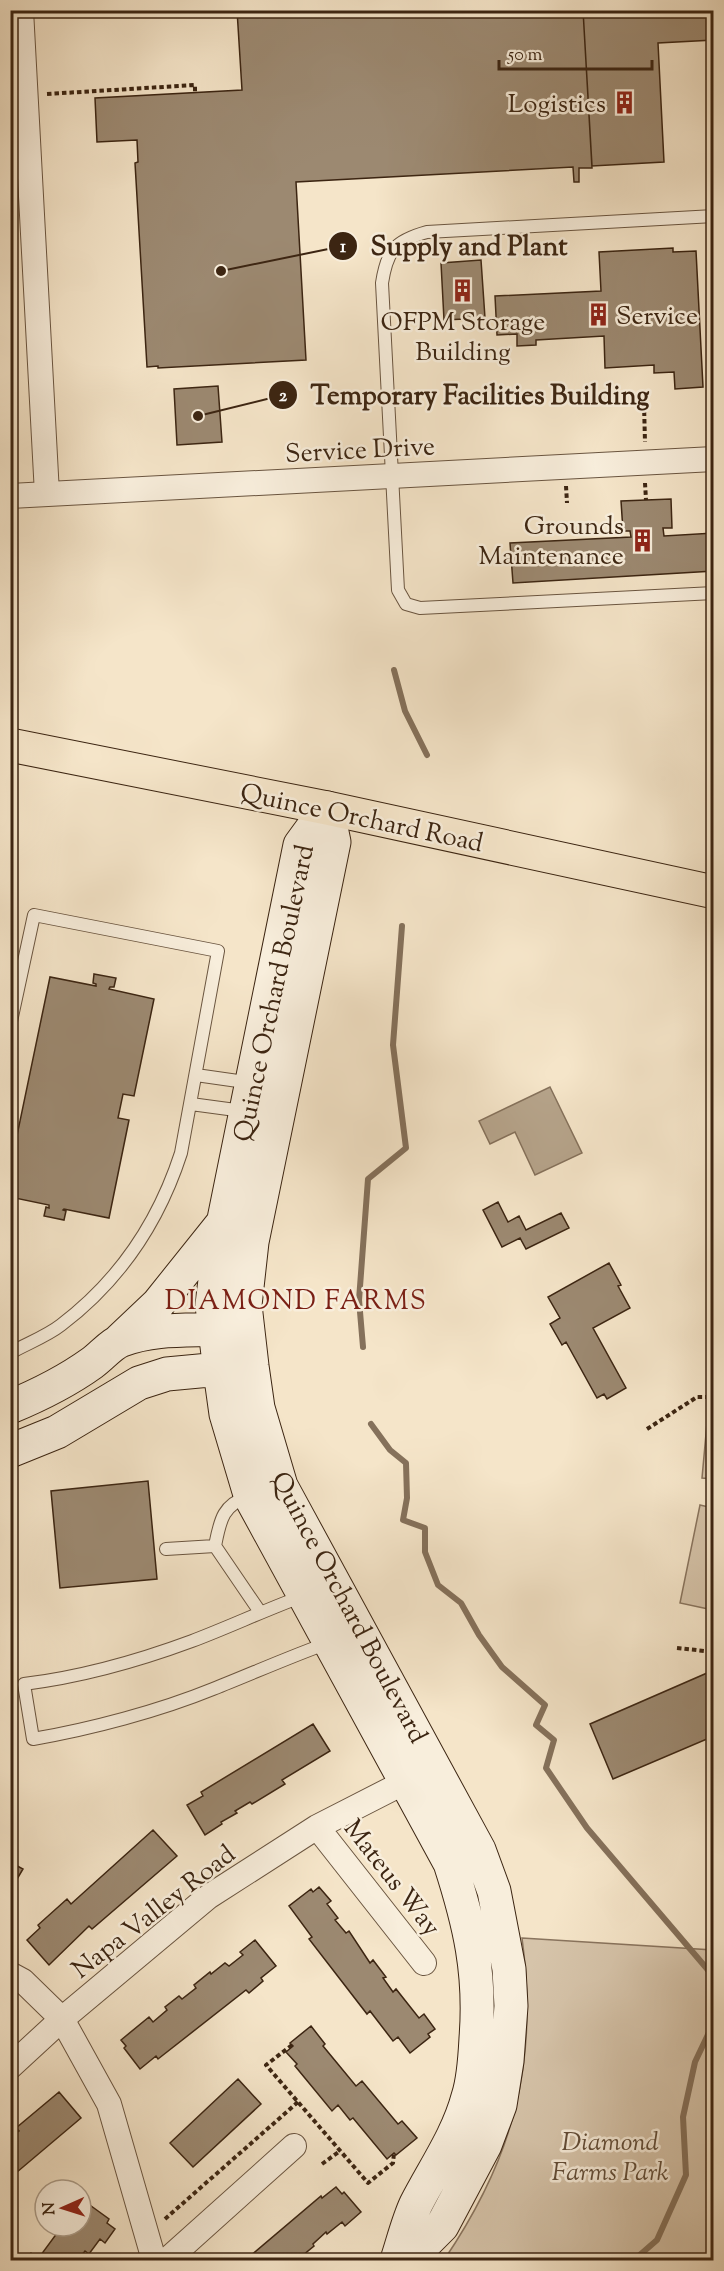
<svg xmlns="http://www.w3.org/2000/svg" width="724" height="2271" viewBox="0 0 724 2271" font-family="'Sorts Mill Goudy',serif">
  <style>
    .green { fill: #d6c4aa; stroke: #89745e; stroke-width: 1.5 }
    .water { fill: #b6a48b; stroke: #85715b; stroke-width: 1.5 }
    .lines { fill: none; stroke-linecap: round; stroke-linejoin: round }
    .stream { stroke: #85715b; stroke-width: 6 }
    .building { fill: #9c8971; stroke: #3c2512; stroke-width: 1.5 }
    .lane-casing { stroke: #6a5540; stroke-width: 14 }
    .street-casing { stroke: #6a5540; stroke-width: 26 }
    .secondary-casing { stroke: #3c2512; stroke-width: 35 }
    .primary-casing { stroke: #3c2512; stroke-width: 35 }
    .path { stroke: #3c2512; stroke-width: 4; stroke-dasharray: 4.5 3; stroke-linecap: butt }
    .lane { stroke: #f8eedc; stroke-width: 12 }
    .street { stroke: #f8eedc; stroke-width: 24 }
    .secondary { stroke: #f8eedc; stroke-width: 33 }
    .primary { stroke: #f5e5c9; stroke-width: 33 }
    .labels { text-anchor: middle; stroke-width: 5; stroke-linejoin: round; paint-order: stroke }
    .poi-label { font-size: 26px; fill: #3c2512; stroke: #f8eedc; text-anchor: end }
    .street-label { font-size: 26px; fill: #3c2512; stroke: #f8eedc }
    .park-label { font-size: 26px; font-style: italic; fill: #624d38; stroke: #f8eedc }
    .neighbourhood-label { font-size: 27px; letter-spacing: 1.5px; fill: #7a1f14; stroke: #f8eedc }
    .leader { fill: none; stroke: #3c2512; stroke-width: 2 }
    .callout-dot { fill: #3c2512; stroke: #f8eedc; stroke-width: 2 }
    .mark-label { font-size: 18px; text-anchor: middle; font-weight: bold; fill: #fff }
    .callout-label { font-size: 27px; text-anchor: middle; font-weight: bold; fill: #3c2512; stroke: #f8eedc; stroke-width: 5; stroke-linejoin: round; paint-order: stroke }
  </style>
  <rect width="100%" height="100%" fill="#f5e5c9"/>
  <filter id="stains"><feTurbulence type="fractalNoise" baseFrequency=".00333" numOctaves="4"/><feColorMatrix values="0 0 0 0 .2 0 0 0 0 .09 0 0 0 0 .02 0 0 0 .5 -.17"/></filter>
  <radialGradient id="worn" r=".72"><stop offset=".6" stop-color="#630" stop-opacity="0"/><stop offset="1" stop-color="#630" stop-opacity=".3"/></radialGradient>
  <path class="green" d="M708,1412L713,1413V1479L702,1478Z
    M700,1505L713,1508V1610L680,1603Z
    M522,1938L713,1950V2260H444C514,2157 539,2062 522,1938Z"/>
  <path class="water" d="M550,1087L582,1153L535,1175L515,1132L490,1144L479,1121Z"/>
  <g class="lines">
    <path class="stream" d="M394,670L405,711L427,755
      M363,1347L359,1300L368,1179L406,1148L393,1045L402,926
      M371,1424L390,1450L406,1463L407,1498L403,1520L425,1528V1552L438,1585L461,1603L479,1635L502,1667L545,1705L536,1725L554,1740L546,1768L587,1828L714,1977
      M634,2260L657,2240L686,2175L683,2117L695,2062L714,2022"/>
  </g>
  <path class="building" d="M237,10H583L592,168H579V182H574L573,167L296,182L306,360L158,368V366L147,367L135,163L138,162L137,140L97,142L95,98L242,90Z
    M583,10H714V40L658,43L664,162L592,166Z
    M673,248V252L696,251L703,387L675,389L674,372L654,373V365L605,368L604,336L536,340V345L517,346V334L497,335L495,296L601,291L599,252Z
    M481,260L485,318L444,320L441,263Z
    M218,386L222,442L177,445L174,389Z
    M671,499L672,528H663L664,536L714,533V571L513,583L510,543L631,537L630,531H623L621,501Z
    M94,974L116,978L114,987H110L109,989L154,999L134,1096L123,1094L118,1118L129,1120L109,1218L64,1209L63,1210L66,1211L64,1220L44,1216L46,1207L49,1208V1205L10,1197V1169L50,977L96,986V984L93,983Z
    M498,1202L508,1222L519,1216L526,1230L561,1213L569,1228L526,1249L520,1238L502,1247L483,1210Z
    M609,1263L621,1285L618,1286L630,1308L593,1328L626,1388L607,1399L604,1394L597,1398L566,1342L562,1345L550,1324L560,1318L548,1297Z
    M148,1481L157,1579L60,1588L51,1491Z
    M714,1670V1736L613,1779L590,1724Z
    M313,1724L330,1751L282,1780L285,1784L252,1804L250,1802L235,1811L237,1813L221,1822L222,1824L205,1835L187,1805L203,1796L201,1792Z
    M153,1830L177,1856L92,1929L89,1926L49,1965L27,1940L40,1928L38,1925L67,1899L71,1904Z
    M10,1862L23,1869L10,1891Z
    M319,1887L331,1901L327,1904L338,1918L335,1920L346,1933L349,1931L370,1963L373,1960L386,1977L383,1978L393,1992L396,1989L419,2018L424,2014L435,2029L428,2034L430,2037L410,2053L398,2037L393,2041L370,2011L367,2014L309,1939L312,1937L289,1906L311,1889L313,1892Z
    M255,1940L276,1966L261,1978L263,1981L249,1993L246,1990L158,2059L156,2056L140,2069L124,2048L126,2046L121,2040L149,2017L153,2022L167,2010L165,2007L179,1996L182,1999L196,1988L194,1985L210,1972L211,1974L225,1963L229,1966L243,1955L240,1952Z
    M311,2026L325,2044L323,2046L356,2086L362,2081L398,2124L402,2121L417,2138L396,2155L394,2153L387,2159L353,2118L350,2120L338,2105L332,2111L295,2066L297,2064L286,2052L293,2046L290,2043Z
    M238,2079L261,2104L193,2167L170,2143Z
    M59,2092L81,2118L10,2178V2138L19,2131L16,2128Z
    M336,2187L342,2194L344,2192L361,2212L345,2226L342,2222L327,2234L326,2232L313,2244L314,2246L297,2260H252L249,2257L321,2196L322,2198Z
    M87,2203L109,2219L107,2223L115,2229L105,2243L100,2239L89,2254L85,2251L78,2260H26L31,2253L38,2259L60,2229L65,2233L70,2226H81V2211Z"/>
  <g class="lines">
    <defs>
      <path id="lane" d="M714,216L427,232C395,241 387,250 382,283L398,590L406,604L420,608L714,593
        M10,1026L34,915L218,951L181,1153C159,1221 119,1281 61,1325C47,1336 28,1343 12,1352
        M196,1075L252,1083
        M191,1104L243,1111
        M215,1546C220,1521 222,1505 249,1496
        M166,1549L215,1546L260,1612
        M303,1596C265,1610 229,1627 192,1641C138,1661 81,1677 24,1684L33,1739C91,1729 159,1711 213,1689C251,1674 289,1657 328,1643"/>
      <path id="street" d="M21,10L47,494
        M10,496L714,459
        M317,1827L424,1963
        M10,1974L23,1981L62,2019L109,2104L154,2260
        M10,2067L62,2019L208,1897L317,1827L405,1782
        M167,2260L294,2146"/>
      <path id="secondary" d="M327,808L334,842L252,1242L245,1305L252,1366L258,1408L281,1486L479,1850L494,1891L509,1969L511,2006L507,2061L500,2105L485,2145L442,2226L408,2260
        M327,808L300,845L220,1239L212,1305L220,1371L226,1414L251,1498L450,1863C470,1925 481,1973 476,2038C475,2057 474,2079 468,2097C458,2135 434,2169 416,2204C408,2221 403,2242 397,2260
        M120,1340L158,1304L222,1224
        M10,1407C39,1395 67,1381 92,1363C102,1356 111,1344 122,1340C159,1326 198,1332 237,1328
        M10,1451L57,1432L139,1383L167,1374L242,1367"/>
      <path id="primary" d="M10,745L327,808L714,892"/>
    </defs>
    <use href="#lane" class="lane-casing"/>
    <use href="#street" class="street-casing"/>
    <use href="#secondary" class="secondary-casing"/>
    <use href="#primary" class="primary-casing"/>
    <path class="path" d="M47,94L195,85V92
      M644,404L645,442
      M645,483L646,500
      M566,486L567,503
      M647,1429L697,1397H714
      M677,1648L714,1652
      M292,2045L266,2065L368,2183L393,2163L394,2153
      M322,2164L340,2151
      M165,2219L298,2102"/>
    <use href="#lane" class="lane"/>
    <use href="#street" class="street"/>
    <use href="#secondary" class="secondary"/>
    <use href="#primary" class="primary"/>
  </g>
  <defs>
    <symbol id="building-bare" viewBox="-9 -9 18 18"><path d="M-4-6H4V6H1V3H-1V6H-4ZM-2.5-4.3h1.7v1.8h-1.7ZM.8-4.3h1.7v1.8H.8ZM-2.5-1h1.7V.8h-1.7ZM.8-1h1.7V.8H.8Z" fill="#8f2418" stroke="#f8eedc" stroke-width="2.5" paint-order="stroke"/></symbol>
  </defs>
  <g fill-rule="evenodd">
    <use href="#building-bare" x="608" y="86" width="33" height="33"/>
    <use href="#building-bare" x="446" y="274" width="33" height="33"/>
    <use href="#building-bare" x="582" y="298" width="33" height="33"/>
    <use href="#building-bare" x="626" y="524" width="33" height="33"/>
  </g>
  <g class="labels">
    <g class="poi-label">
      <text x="606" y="112">Logistics</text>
      <text x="616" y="324" text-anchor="start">Service</text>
      <text x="463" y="330" text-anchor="middle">OFPM Storage<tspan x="463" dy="30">Building</tspan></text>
      <text x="624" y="534">Grounds<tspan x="624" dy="30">Maintenance</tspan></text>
    </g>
    <g class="street-label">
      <text transform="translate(360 449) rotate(-3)" y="9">Service Drive</text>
      <text transform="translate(362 817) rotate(12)" y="9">Quince Orchard Road</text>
      <text transform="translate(273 993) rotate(-78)" y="9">Quince Orchard Boulevard</text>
      <text transform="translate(350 1607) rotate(62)" y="9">Quince Orchard Boulevard</text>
      <text transform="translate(393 1877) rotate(52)" y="9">Mateus Way</text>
      <text transform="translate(153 1911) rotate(-38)" y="9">Napa Valley Road</text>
    </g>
    <g class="park-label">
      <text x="610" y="2150">Diamond<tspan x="610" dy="30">Farms Park</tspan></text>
    </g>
    <g class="neighbourhood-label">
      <text x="296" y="1309">DIAMOND FARMS</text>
    </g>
  </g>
  <path class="leader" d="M221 271L343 246M198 416L283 395"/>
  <g class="callout-dot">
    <circle cx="221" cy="271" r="6"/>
    <circle cx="198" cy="416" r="6"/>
    <circle cx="343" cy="246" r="15"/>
    <circle cx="283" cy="395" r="15"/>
  </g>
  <g class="mark-label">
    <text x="343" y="252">1</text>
    <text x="283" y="401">2</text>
  </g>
  <g class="callout-label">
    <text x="469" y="255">Supply and Plant</text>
    <text x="480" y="404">Temporary Facilities Building</text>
  </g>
  <rect width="724" height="2271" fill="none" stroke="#f5e5c9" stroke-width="36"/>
  <rect x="12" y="12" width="700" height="2247" fill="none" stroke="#3c2512" stroke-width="3"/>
  <rect x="18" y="18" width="688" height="2235" fill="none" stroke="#3c2512" stroke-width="1.5"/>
  <g transform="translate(63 2208) rotate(267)"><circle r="28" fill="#f8eedc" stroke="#ad9e8b" stroke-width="1.5"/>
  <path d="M0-4.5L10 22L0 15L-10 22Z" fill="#8f2418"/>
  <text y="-9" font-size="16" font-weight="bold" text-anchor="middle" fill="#3c2512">N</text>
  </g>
  <path d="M499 60v9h153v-9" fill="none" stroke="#3c2512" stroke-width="3"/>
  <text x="508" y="60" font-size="18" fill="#3c2512" stroke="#f8eedc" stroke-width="4.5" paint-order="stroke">50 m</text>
  <rect width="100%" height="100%" filter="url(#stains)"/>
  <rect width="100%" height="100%" fill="url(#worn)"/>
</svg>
